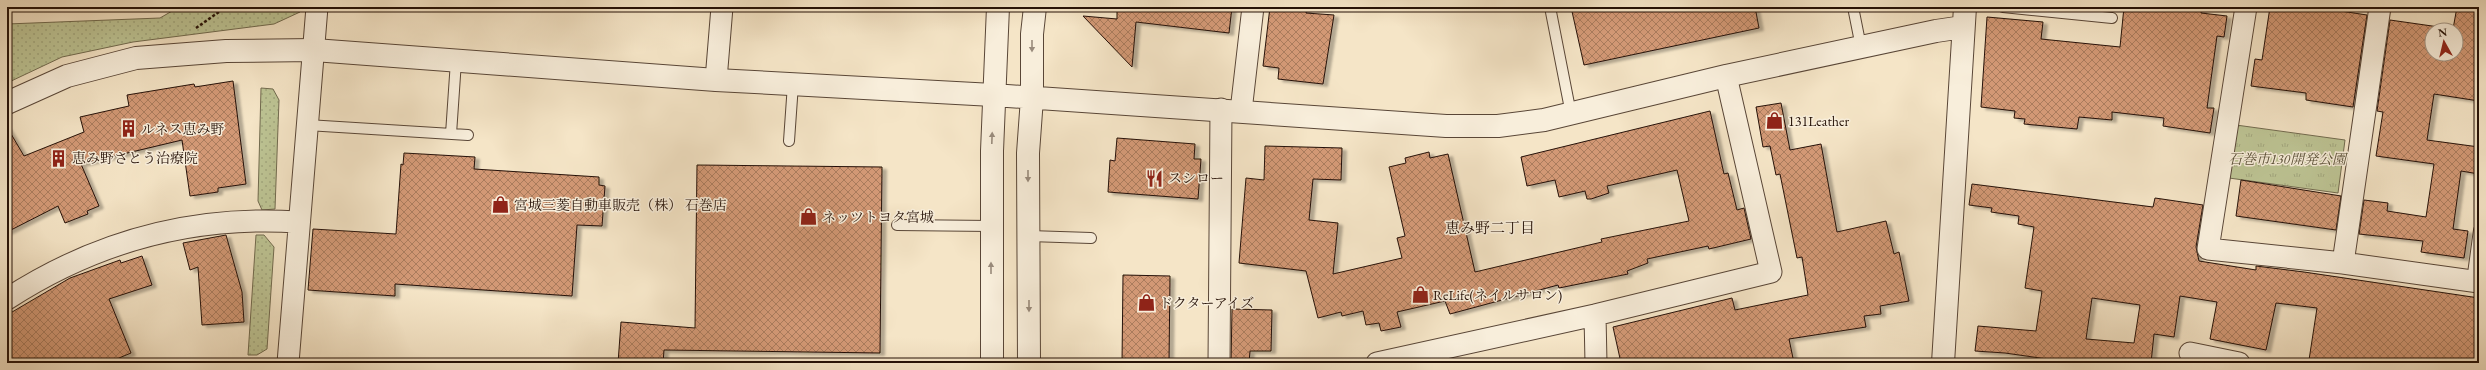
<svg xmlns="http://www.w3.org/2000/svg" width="2486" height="370" viewBox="0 0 2486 370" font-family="'EB Garamond','Noto Serif JP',serif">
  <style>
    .grass { fill: url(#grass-dots); stroke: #716a4e }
    .park { fill: url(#park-tufts); stroke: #716a4e }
    .building { fill: url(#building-cross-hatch); stroke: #251107; fill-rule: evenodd; filter: url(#shadow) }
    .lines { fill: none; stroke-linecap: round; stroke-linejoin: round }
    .service-casing { stroke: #594637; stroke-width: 12 }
    .minor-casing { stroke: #594637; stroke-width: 23 }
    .tertiary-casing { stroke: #594637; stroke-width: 24 }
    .path { stroke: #251107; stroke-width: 2.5; stroke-dasharray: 3 2; stroke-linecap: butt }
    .service { stroke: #f8eedb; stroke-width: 10 }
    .minor { stroke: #f8eedb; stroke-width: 21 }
    .tertiary { stroke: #f8eedb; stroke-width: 22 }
    .oneway { fill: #998b7c }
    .labels { text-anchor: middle; stroke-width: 3; stroke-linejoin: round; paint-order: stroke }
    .poi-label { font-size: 14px; fill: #251107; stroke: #f8eedb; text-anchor: start }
    .park-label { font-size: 14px; font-style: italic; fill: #5a5038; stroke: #f8eedb }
    .neighbourhood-label { font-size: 15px; fill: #251107; stroke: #f8eedb }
  </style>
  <defs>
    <pattern id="grass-dots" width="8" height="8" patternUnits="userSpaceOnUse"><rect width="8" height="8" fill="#bdc494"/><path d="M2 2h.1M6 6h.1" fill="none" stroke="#a2a77e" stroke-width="1.8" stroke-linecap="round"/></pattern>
    <pattern id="park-tufts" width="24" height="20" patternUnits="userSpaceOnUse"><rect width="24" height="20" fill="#bdc494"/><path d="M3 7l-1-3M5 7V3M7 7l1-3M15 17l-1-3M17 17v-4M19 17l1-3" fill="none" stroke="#a2a77e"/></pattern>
    <pattern id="building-cross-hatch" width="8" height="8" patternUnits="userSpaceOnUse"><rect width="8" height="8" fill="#d29874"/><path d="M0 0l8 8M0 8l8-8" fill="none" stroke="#aa7b5d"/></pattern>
    <filter id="shadow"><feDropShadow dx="4.5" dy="2.5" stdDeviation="1" flood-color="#0004"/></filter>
  </defs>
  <rect width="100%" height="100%" fill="#f5e5c7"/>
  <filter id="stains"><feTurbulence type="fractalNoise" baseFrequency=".005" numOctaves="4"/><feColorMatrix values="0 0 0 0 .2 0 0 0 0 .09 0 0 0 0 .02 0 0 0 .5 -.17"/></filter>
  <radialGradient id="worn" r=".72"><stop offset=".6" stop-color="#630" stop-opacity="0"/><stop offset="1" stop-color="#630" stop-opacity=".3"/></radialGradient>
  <path class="grass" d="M179,7H300V12L274,24L133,42L62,57L7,83V24L160,18Z
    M261,88L273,89L279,100L275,209L262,210L258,201Z
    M256,235H264L274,247L267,349L257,355H248Z"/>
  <path class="park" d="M2236,125L2345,140L2338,193L2229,178Z"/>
  <path class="building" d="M1117,7H1232L1229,33L1136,22L1132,67L1083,16L1117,19Z
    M1270,7H1307L1306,13L1334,15L1323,84L1278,79L1279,68L1263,66Z
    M1571,7H1755L1759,28L1584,65Z
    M2124,7H2202L2201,13L2227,16L2224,37L2217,36L2207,108H2214L2210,133L2163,126L2164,118L2112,112V120L2079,117L2077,129L2024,124L2025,119L2014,118L2015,111L1981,107L1987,17L2043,22L2041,39L2120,47Z
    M2270,7H2314L2367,15L2353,107L2306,100V93L2251,86L2255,59L2262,60Z
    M2457,7H2479V101L2434,94L2427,140L2479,147V174L2461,171L2453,229L2468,231L2464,258L2421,252L2423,241L2359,234L2364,200L2388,203L2387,211L2426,217L2434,164L2376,156L2383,112L2377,111L2390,20L2453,29ZM2432,30H2456V54H2432Z
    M233,81L246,184L218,188V192L190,196L182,140L81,164L99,206L87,211L88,214L65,223L58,206L7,232V127L24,156L84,132L80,117L129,106L127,95L194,84L195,87Z
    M1781,103L1790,150L1821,144L1837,232L1886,221L1894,254L1899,252L1909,301L1880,306L1881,314L1864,316L1866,327L1789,339L1794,363H1621L1613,327L1732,298L1735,310L1808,295L1802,257L1797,258L1780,174L1776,175L1770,146L1763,147L1756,107Z
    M1710,111L1724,174L1728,173L1737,210L1744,208L1751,239L1709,249L1708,246L1647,259L1648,263L1627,271L1628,274L1559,288L1558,285L1450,314L1445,301L1397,312L1401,327L1381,331L1379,323L1366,325L1363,311L1342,316L1341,312L1318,318L1306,271L1239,263L1246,178L1264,180L1265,146L1342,148L1341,180L1313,179L1309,220L1338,223L1333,274L1402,258L1397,238L1405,236L1389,167L1406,163L1405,158L1429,152L1430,158L1448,154L1475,272L1602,242L1601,239L1689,221L1677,170L1607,186L1609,193L1591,199H1587L1585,191L1559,197L1555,180L1527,186L1521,157Z
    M1117,138L1195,144L1194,159H1201L1198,199L1108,192L1110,160L1115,161Z
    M404,153L475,157L474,169L599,177V185L605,186L602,226L577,225L572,296L395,284V296L308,290L313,229L396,234L401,164L403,165Z
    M697,165L882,167L880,353L664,350L663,363H618L621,322L695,328Z
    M2241,180L2341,196L2336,230L2236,216Z
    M1972,184L2153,207L2155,198L2203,205L2196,247L2199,261L2256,270V266L2304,272L2479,298V363H2377L2349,359V363H2331L2309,360L2317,308L2276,303L2266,350L2210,339L2217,302L2180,296L2174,337L2154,334L2151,363H2075L2005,353L1975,351L1978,326L2036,331L2042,291L2025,288L2034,227L2018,224L2019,216L1991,212L1992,208L1969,205ZM2092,298L2140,305L2134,343L2086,339Z
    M226,235L242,292L244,322L202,325L198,267L190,270L183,243Z
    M142,256L152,285L109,299L131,353L107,363H7V315L70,278L120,260L121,263Z
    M1123,275L1170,276L1169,363H1122Z
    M1232,309L1272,310L1271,351H1250L1249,363H1231Z"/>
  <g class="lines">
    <defs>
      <path id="service" d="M1550,7L1571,114
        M1853,7L1861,47
        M2003,7L2112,18
        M307,125L468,135
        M451,134L456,61
        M789,141L793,84
        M897,225L991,226
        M1029,236L1091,238
        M2472,281L2479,230"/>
      <path id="minor" d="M2246,7L2208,249L2343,263L2479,282
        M716,80L722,7
        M1241,111L1253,7
        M2343,263L2380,7
        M7,299C95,242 193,215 298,222
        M1595,315L1596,363
        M2190,353L2239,363
        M288,363L317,7
        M1219,363L1221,109
        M1377,363L1595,315L1771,272L1726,76"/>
      <path id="tertiary" d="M7,103L67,76L136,58L226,51L314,50L716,80L993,95L1446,126H1498L1544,120L1726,76L1936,31L1963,27
        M992,363V151L998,7
        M1029,363L1028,153L1032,98V34L1035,7
        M1943,363L1965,7"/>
    </defs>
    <use href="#service" class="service-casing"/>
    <use href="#minor" class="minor-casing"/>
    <use href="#tertiary" class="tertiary-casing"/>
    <path class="path" d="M196,28L226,7"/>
    <use href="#service" class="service"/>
    <use href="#minor" class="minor"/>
    <use href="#tertiary" class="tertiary"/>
  </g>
  <defs><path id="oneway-solid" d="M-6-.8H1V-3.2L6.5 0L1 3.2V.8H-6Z"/></defs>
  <g class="oneway">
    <use href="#oneway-solid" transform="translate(1032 46) rotate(90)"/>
    <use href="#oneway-solid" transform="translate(992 138) rotate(-88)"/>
    <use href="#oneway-solid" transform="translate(1028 176) rotate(90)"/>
    <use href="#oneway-solid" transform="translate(991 268) rotate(-90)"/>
    <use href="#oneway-solid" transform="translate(1029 306) rotate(90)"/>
  </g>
  <defs>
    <symbol id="shop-bare" viewBox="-9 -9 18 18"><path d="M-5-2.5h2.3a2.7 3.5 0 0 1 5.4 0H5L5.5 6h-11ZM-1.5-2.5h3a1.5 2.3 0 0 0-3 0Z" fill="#8f2418" stroke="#f8eedb" stroke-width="2.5" paint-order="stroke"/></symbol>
    <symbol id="building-bare" viewBox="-9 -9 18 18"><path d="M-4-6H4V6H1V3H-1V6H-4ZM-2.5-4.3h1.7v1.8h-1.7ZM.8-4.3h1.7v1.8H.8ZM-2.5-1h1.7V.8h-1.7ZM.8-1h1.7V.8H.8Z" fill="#8f2418" stroke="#f8eedb" stroke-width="2.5" paint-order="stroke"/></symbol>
    <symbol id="restaurant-bare" viewBox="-9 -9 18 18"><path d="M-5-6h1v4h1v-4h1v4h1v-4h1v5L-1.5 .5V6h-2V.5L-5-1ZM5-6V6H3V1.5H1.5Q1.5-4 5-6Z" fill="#8f2418" stroke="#f8eedb" stroke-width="2.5" paint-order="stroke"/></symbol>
  </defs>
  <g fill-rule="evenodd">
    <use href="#shop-bare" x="1762" y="108" width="25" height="25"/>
    <use href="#building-bare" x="116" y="116" width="25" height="25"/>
    <use href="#building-bare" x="46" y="146" width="25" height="25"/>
    <use href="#restaurant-bare" x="1142" y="166" width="25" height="25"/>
    <use href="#shop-bare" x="488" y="192" width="25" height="25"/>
    <use href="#shop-bare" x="796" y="204" width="25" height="25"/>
    <use href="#shop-bare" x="1408" y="282" width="25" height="25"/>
    <use href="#shop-bare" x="1134" y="290" width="25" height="25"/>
  </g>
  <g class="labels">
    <g class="poi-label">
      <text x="1788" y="126">131Leather</text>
      <text x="141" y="134">ルネス恵み野</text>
      <text x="72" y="163">恵み野さとう治療院</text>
      <text x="1168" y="183">スシロー</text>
      <text x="514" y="210">宮城三菱自動車販売（株） 石巻店</text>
      <text x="822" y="222">ネッツトヨタ宮城</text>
      <text x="1433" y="300">ReLife(ネイルサロン)</text>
      <text x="1159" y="308">ドクターアイズ</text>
    </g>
    <g class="park-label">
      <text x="2287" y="164">石巻市130開発公園</text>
    </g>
    <g class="neighbourhood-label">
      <text x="1490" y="233">恵み野二丁目</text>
    </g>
  </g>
  <rect width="2486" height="370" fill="none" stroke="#f5e5c7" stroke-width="24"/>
  <rect x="8" y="8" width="2470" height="354" fill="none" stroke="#251107" stroke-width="2"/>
  <rect x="12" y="12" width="2462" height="346" fill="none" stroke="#251107"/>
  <g transform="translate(2444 42) rotate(352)"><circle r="19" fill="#f8eedb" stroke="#a49686"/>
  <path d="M0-3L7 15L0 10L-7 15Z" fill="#8f2418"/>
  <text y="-6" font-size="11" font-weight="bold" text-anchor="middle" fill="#251107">N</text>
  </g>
  <rect width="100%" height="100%" filter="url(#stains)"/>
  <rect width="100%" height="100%" fill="url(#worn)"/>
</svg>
